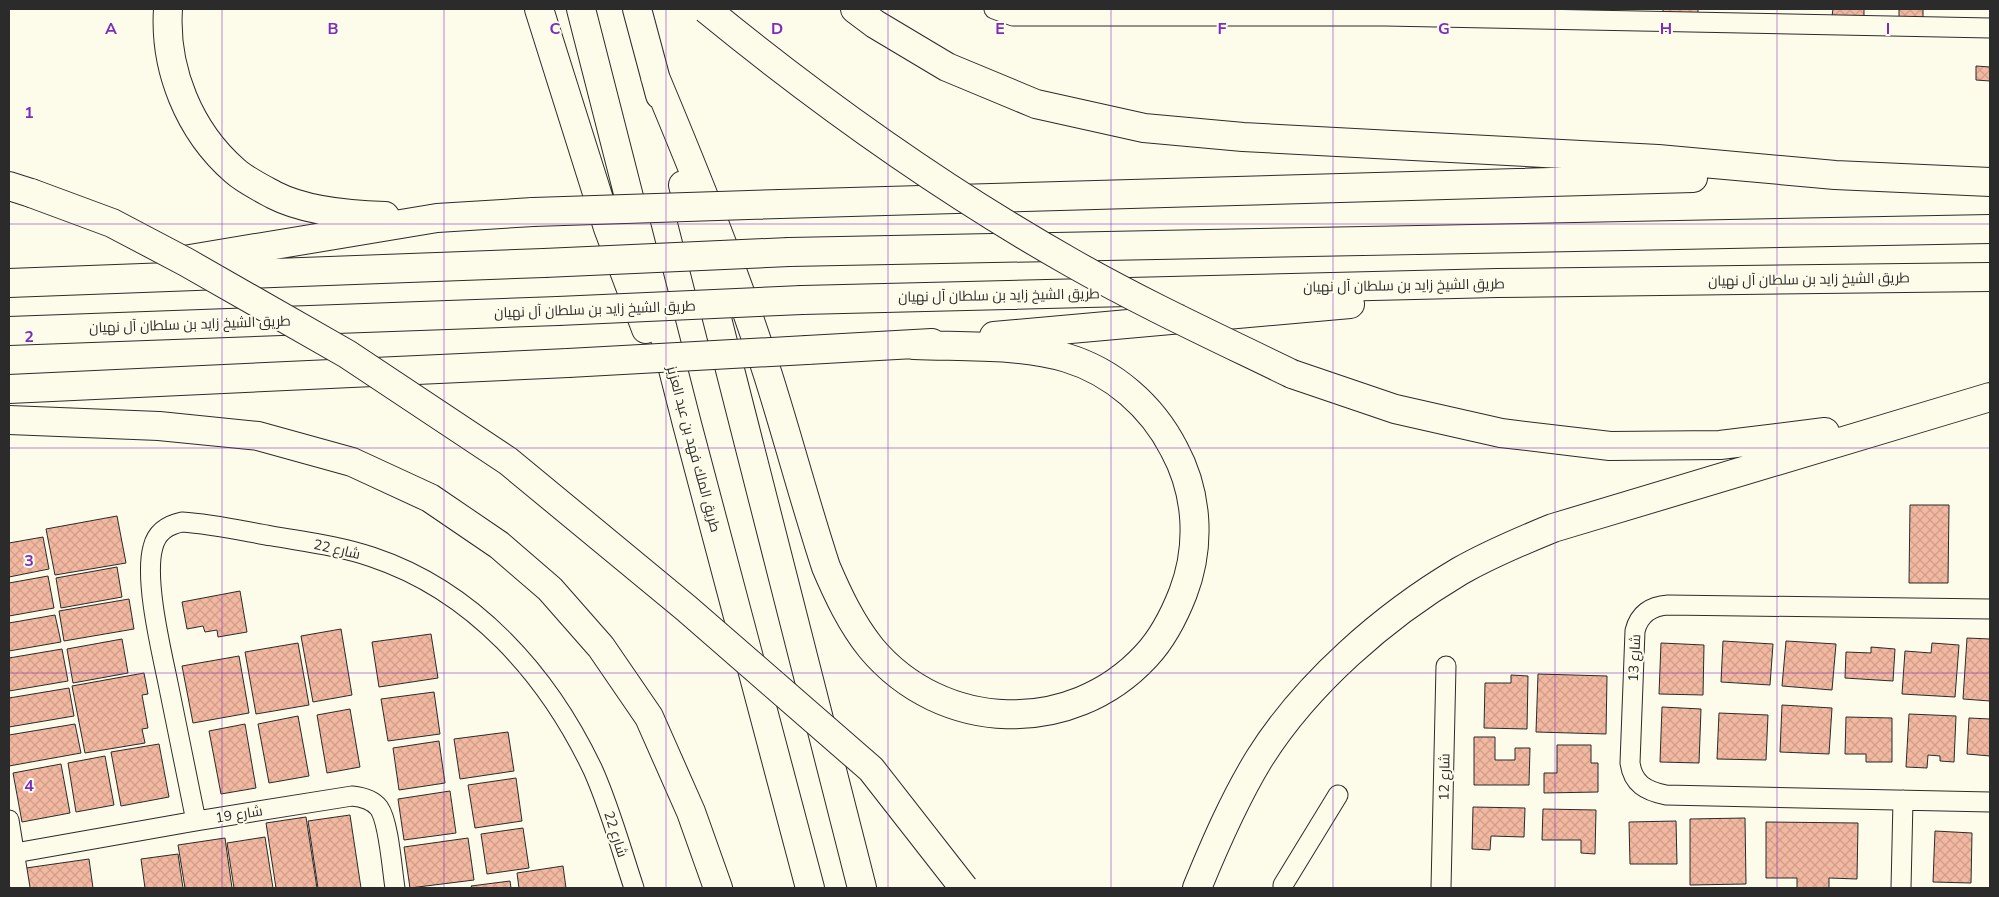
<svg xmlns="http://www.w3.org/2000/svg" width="1999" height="897" viewBox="0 0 1999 897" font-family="'Nunito Sans',Cairo,sans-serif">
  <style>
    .building { fill: url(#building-cross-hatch); stroke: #2b2b2b }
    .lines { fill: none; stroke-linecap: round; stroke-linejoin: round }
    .minor-casing { stroke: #2b2b2b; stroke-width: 21 }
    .highway-casing { stroke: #2b2b2b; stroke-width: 30 }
    .minor { stroke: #fdfbea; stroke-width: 19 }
    .highway { stroke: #fdfbea; stroke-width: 28 }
    .highway-bridge-casing { stroke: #2b2b2b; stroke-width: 30; stroke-linecap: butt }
    .highway-bridge { stroke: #fdfbea; stroke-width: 28 }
    .grid { fill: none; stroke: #7b2cbf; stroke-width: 1; stroke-opacity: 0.55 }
    .labels { text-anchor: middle; stroke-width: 4; stroke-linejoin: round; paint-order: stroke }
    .street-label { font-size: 14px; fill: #2b2b2b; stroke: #fdfbea }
    .grid-label { font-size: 16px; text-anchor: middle; font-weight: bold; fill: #7b2cbf; stroke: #fdfbea; stroke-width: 4; stroke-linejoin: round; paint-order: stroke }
  </style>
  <defs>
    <pattern id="building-cross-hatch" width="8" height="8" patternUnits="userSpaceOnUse" patternTransform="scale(1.25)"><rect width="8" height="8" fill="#f2b8a0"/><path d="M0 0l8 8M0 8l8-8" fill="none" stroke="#d09e8a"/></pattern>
  </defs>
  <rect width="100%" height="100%" fill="#fdfbea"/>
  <path class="building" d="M1663,9H1698V13L1663,12Z
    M1833,9H1864V16H1832Z
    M1899,9H1923V18L1899,17Z
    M1976,66L1990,67V81L1976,80Z
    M1910,505H1949L1948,583H1909Z
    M117,516L126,563L55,575L46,529Z
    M43,537L49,569L9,577V543Z
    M117,567L122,597L61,608L56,578Z
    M48,576L54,608L9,616V583Z
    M240,591L247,632L218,637L217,630L205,632L203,626L187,629L182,602Z
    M129,599L134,629L64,641L59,611Z
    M55,615L61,642L9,651V623Z
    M341,629L352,695L313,702L301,636Z
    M431,634L438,678L379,687L372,642Z
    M1967,638L1990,639V701L1963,699Z
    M122,639L128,673L73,683L67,649Z
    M1723,641L1773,644L1770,685L1721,682Z
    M1786,641L1836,644L1832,690L1782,686Z
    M298,643L309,705L256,714L245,652Z
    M1661,643L1704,645L1703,695L1659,694Z
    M1932,643L1959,645L1955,697L1902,694L1905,651L1931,653Z
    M1871,647L1895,649L1893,681L1845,678L1846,652L1871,653Z
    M62,649L68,681L9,691V658Z
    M239,656L249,713L193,723L182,666Z
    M144,673L148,694L142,695L148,728L142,729L145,743L85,753L72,686Z
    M1538,674L1607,676L1606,734L1536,732Z
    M1511,675L1528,676L1527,729L1484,728L1485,683H1511Z
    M69,688L74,716L9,727V698Z
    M434,692L440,734L388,741L381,699Z
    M1782,705L1832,708L1829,754L1780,752Z
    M1662,707L1701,709L1699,763L1660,762Z
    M350,709L360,767L327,773L317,715Z
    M1719,713L1768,715L1766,760L1717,759Z
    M1909,714L1956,716L1954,762L1940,761V756L1928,755L1927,768L1906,767Z
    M298,716L309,776L269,783L258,724Z
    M1846,717L1892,718V762H1866V754H1845Z
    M1969,718L1990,719V756L1967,754Z
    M75,724L81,753L9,766V735Z
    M245,724L256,788L221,794L209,731Z
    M508,732L514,771L460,779L454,739Z
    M1474,737H1495V760H1515V748H1530L1529,785H1474Z
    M439,741L445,783L399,790L393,748Z
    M159,744L169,797L121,806L111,752Z
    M1557,745H1591V763H1598V792L1544,793V773H1557Z
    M105,756L114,805L76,812L68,763Z
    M61,764L70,813L22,822L13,773Z
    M516,778L522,821L475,828L468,785Z
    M450,791L456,833L404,840L398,799Z
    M1473,807L1525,808L1524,837L1491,836L1490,850L1472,849Z
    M1543,809L1596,810L1595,854L1581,853V840H1542Z
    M350,815L361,888H318L308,821Z
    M306,817L317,888H276L266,823Z
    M1745,818L1746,884L1690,885V819Z
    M1676,821L1677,864H1630L1629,822Z
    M1766,822L1858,823L1857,879L1829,878V888H1797V878H1766Z
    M523,828L529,868L487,874L481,834Z
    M1935,831L1972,833L1971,883L1933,882Z
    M265,837L273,888H234L227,843Z
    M225,838L232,888H185L178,845Z
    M468,838L474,880L410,888L404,847Z
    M178,854L183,888H145L141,859Z
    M89,859L93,888H29L26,868Z
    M563,866L566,888H519L517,873Z
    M510,881L511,888H472L471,886Z"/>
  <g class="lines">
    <defs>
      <path id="minor" d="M994,9L1013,16H1385L1990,28
        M1990,609L1668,605C1651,606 1639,614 1635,631L1630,763C1633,784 1646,791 1666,795L1990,802
        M9,820L20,888
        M196,821C187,775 177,729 168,683C161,649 144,579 153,547C157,531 168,525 182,522C213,524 243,531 272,536C306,542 340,546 372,557C474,591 548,675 593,770C610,808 621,849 634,888
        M15,853L196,821L352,796C362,797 373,800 379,808C389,822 392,870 395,888
        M1283,888V885L1338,795
        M1441,888L1446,666
        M1901,888L1903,800"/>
      <path id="highway" d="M168,9C164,69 189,131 235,171C245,180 261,188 274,195C305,211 350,215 385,216
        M539,9L608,228L646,329
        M581,9L687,424L810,888
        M637,9L660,95
        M855,9L875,24L947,67L1036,104L1144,128L1243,137L1658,159L1835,175L1990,182
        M655,77C696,175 736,274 768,375C788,438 805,503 826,567C838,595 851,623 871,648C942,733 1071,737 1146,656C1163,638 1174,616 1183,593C1201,546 1198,493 1174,449C1152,406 1113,372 1067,358C1018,344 964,347 914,345
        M683,185L862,888
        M9,186L31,193
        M780,204L1693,178
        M789,252L1990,229
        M172,262L437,218L533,212
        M9,283L544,263
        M802,300L1497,283L1990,277
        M9,331L558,311
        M994,336L1350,304
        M807,350L932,343
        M1292,374L1395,409L1501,433L1610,446L1720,445L1825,432
        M9,389L568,363
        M9,420L159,426L258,436L352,462L430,498L499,545L550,589L601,647L649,717L691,812L718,888
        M1197,888C1215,844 1234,800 1259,759C1306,684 1384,616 1460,571C1490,554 1521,541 1553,528L1990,397"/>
    </defs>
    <use href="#minor" class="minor-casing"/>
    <use href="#highway" class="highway-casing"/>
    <use href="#minor" class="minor"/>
    <use href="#highway" class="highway"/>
    <defs>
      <path id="highway-bridge" d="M706,9C821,103 943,190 1072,263C1144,304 1218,338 1292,374
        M31,193L112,223L186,262L347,354L508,461L686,608L871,769L964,888
        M533,212L780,204
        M544,263L789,252
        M558,311L802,300
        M568,363L807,350"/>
    </defs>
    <use href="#highway-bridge" class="highway-bridge-casing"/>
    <use href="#highway-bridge" class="highway-bridge"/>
  </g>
  <path class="grid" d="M222,9V888M444,9V888M666,9V888M888,9V888M1111,9V888M1333,9V888M1555,9V888M1777,9V888M9,224H1990M9,448H1990M9,673H1990"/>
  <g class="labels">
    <g class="street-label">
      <text transform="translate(1809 279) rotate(-1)" y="5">طريق الشيخ زايد بن سلطان آل نهيان</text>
      <text transform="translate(1404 285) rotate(-1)" y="5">طريق الشيخ زايد بن سلطان آل نهيان</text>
      <text transform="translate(999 295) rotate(-1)" y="5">طريق الشيخ زايد بن سلطان آل نهيان</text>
      <text transform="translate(595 309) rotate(-2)" y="5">طريق الشيخ زايد بن سلطان آل نهيان</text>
      <text transform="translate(190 324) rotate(-2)" y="5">طريق الشيخ زايد بن سلطان آل نهيان</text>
      <text transform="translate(694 449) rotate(75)" y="5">طريق الملك فهد بن عبد العزيز</text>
      <text transform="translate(337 549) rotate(13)" y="5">شارع 22</text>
      <text transform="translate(1634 658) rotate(-87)" y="5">شارع 13</text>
      <text transform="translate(1444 777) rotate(-89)" y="5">شارع 12</text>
      <text transform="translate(239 814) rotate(-9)" y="5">شارع 19</text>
      <text transform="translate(616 834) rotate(72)" y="5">شارع 22</text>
    </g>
  </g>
  <g class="grid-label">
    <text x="111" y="34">A</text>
    <text x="333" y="34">B</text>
    <text x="555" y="34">C</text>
    <text x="777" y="34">D</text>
    <text x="1000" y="34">E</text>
    <text x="1222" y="34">F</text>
    <text x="1444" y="34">G</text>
    <text x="1666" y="34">H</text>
    <text x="1888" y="34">I</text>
    <text x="29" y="118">1</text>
    <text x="29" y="342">2</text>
    <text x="29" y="566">3</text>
    <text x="29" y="791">4</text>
  </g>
  <rect width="1999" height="897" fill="none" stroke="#2b2b2b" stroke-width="20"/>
</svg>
